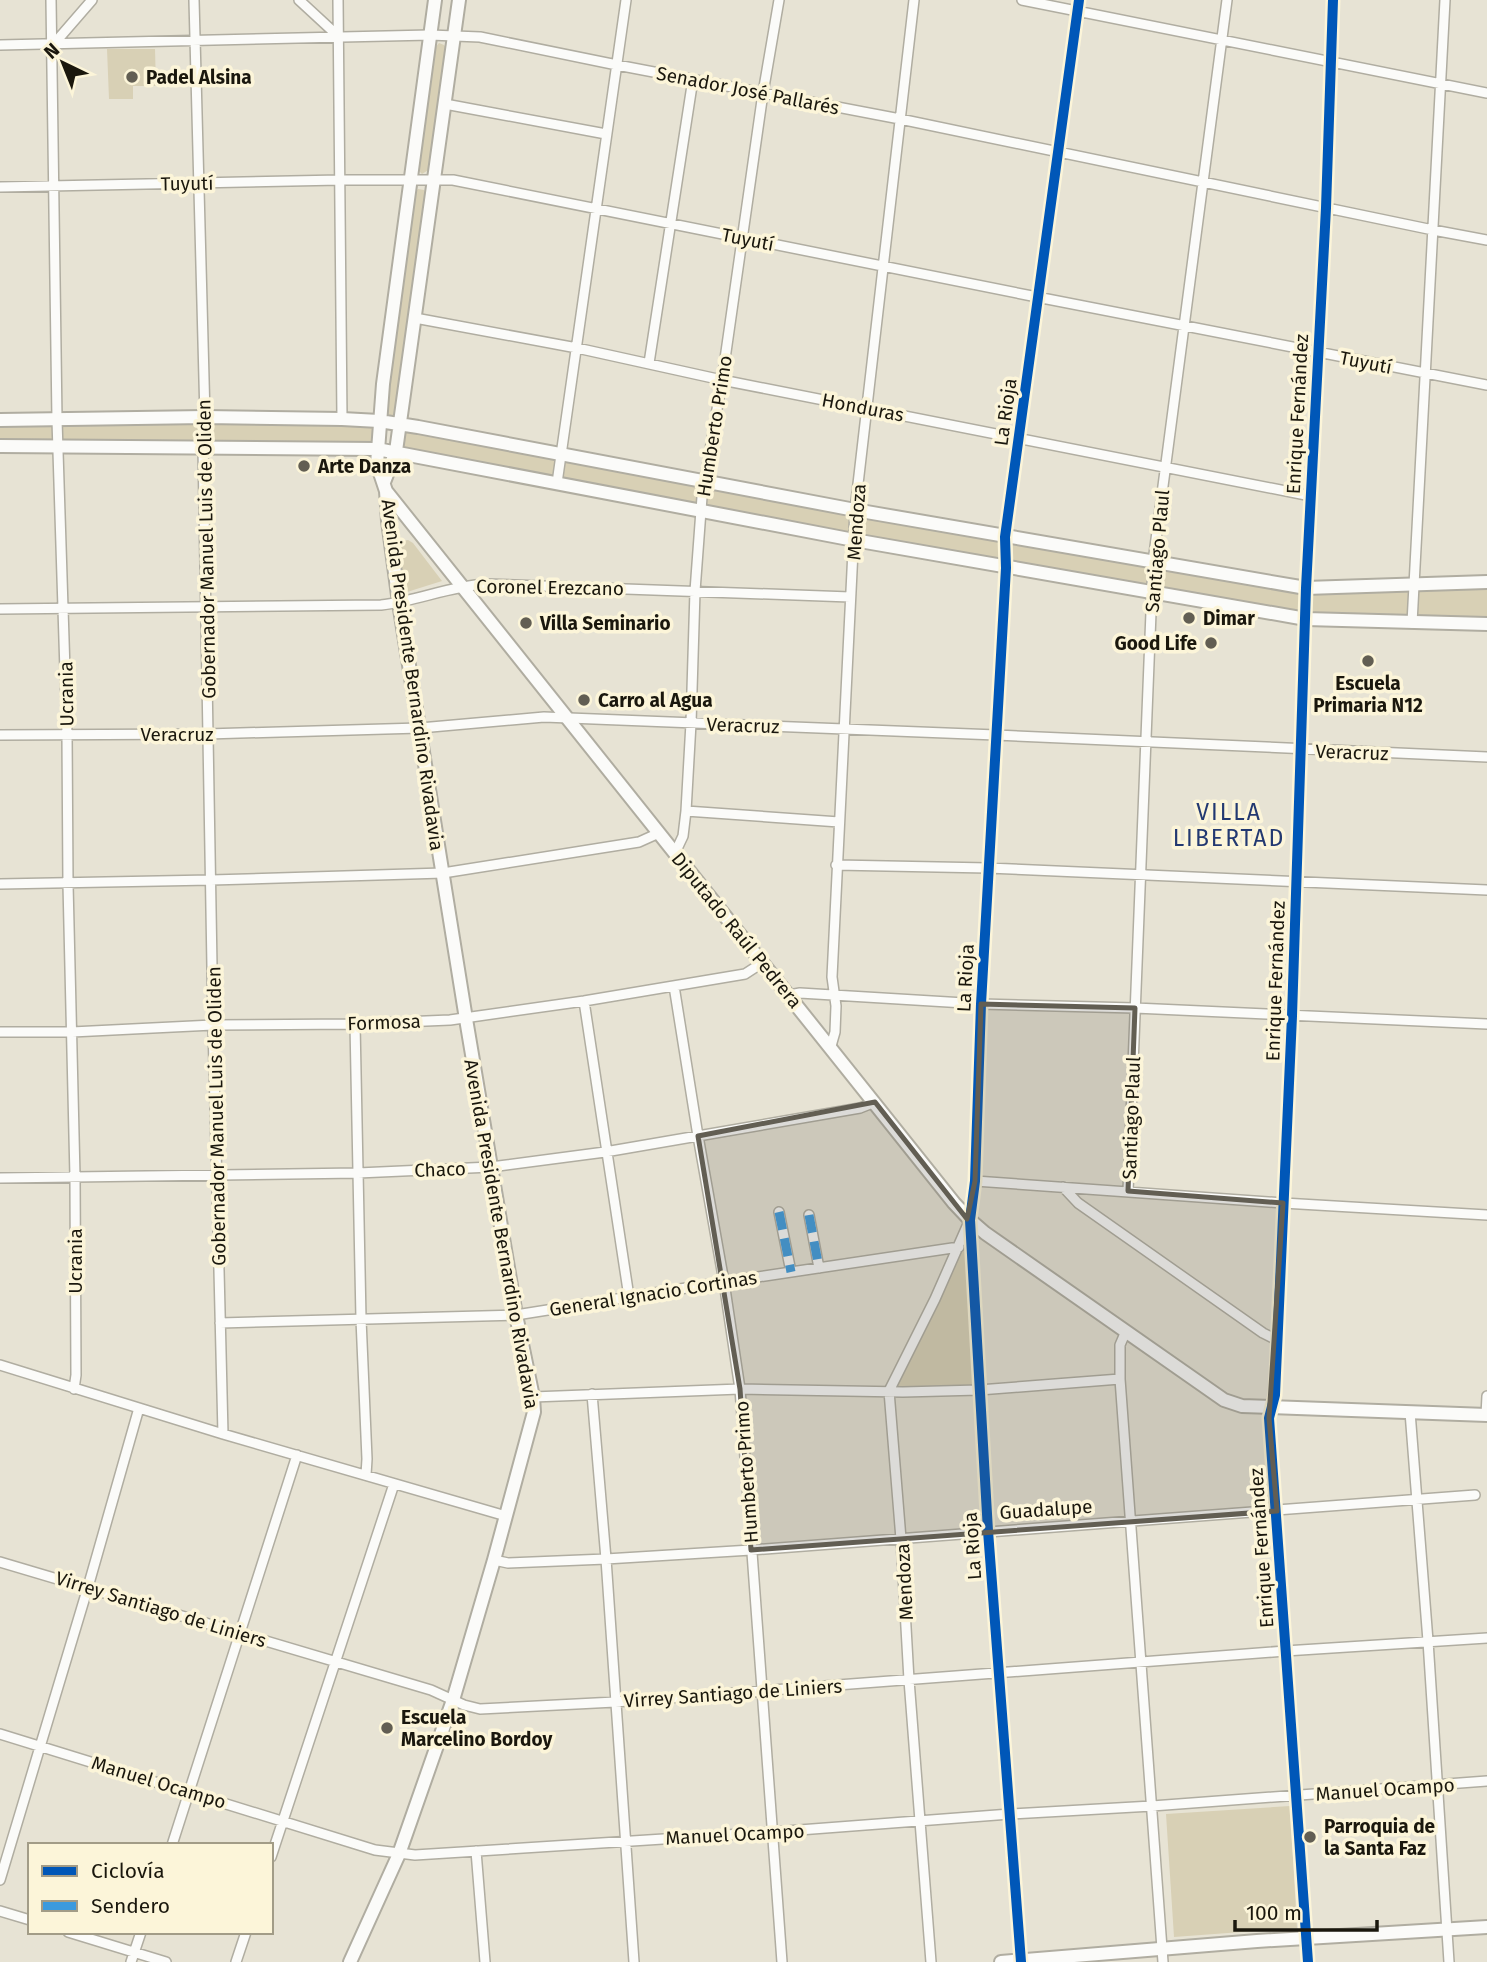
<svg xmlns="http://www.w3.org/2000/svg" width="1487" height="1962" viewBox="0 0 1487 1962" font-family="'Fira Sans',sans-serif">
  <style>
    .green { fill: #d8d0b5 }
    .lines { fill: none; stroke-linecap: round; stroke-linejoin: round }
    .street-casing { stroke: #b0ada1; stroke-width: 12 }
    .secondary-casing { stroke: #b0ada1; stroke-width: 16 }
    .street { stroke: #fbfbf9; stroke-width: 9 }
    .secondary { stroke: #fbfbf9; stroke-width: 12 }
    .quiet { stroke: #3b9ade; stroke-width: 9; stroke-dasharray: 18 9; stroke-linecap: butt }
    .cycleway-casing { stroke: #fcf5d9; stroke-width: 15 }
    .cycleway { stroke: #0057b8; stroke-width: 10 }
    .marked { fill: #625e53; fill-opacity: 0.2; stroke: #625e53; stroke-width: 5; stroke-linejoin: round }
    .poi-dot { fill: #625e53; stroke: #fcf5d9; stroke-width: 2.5 }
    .labels { text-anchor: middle; stroke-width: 7; stroke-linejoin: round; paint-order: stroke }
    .poi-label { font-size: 19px; font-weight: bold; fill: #1a170d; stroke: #fcf5d9; text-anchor: start }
    .street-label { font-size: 19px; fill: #1a170d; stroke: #fcf5d9 }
    .quarter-label { font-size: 23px; letter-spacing: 2px; fill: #233971; stroke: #fcf5d9 }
  </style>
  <rect width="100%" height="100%" fill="#e7e3d4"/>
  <path class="green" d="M439,43L444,45L447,49L430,169L422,174L418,170L434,49Z
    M107,49H155L156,86H133V99H109Z
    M418,189L424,190L426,193L397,412L393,416H387L386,412L414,194Z
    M0,420L379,421L377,449L0,446Z
    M400,424L1306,588L1487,582V624L1306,619L396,451Z
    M408,540L413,543L442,581L407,592L398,551L402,541Z
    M970,1220L979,1390L889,1391Z
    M1290,1806L1297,1928L1174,1937L1166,1814Z"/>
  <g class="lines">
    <defs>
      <path id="street" d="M51,0L57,420L67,734L68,884L75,1177L76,1375L74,1389
        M194,0L205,417L203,448L213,1025L223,1434
        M299,0L338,36
        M338,0L342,419
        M1022,0L1487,93
        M0,45L430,35L480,37L617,65L900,119L1433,230L1487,240
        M53,45L92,0
        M445,104L606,134
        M0,187L340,180H453L1037,297L1487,385
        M415,318L577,348L722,380L1311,496
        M649,363L693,79
        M557,483L626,0
        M0,609L381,605C417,601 450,586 486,584L850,597
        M1412,623L1445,0
        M0,735L207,734L420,728L544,717L996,735L1487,757
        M686,811L839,822
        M675,853L683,836L686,811L691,723L695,591L702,497L722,380L763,93L779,0
        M836,865L988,868L1487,890
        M0,884L211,880L443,873L639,842L659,833
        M674,986L698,1136L724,1282L740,1389L782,1962
        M789,995L800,993L981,1004L1135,1008L1487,1024
        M584,1001L629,1297
        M355,1024L361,1319L367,1459L366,1475
        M0,1032H72L213,1025L355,1024L450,1020L584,1001L745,974L762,963
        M831,1046L835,1032L836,1006L832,977L855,510L914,0
        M0,1178L358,1173L491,1167L605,1152L860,1108L875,1102
        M975,1181L1283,1203L1487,1215
        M1063,1187L1078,1203L1263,1333L1277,1340
        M1128,1191L1153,562L1227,0
        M779,1212L791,1272
        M809,1215L819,1268
        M220,1323L516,1315L724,1282L959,1247
        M1126,1331L1120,1345V1379L1163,1962
        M0,1365L223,1434L506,1516
        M592,1394L606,1559L634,1962
        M533,1397L740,1389L903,1392L979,1390L1120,1379
        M1410,1412L1428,1641L1449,1962
        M1486,1415L1487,1396
        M494,1560L508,1563L606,1559L751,1550L1475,1495
        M0,1562L431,1690L464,1705L480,1709L615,1702L1285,1651L1487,1638
        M0,1734L375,1850L415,1855L773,1832L1010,1814L1152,1806L1487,1781
        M172,1845L297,1455
        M476,1851L485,1962
        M271,1857L394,1484
        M0,1880L88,1587L139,1408
        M0,1911L30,1920
        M68,1932L166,1962
        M131,1962L141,1932
        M236,1962L246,1932
        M931,1962L909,1680L901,1539L889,1391L935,1299L968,1224
        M1021,1962L988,1531L970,1220L975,1181L981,1004L1006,568L1005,537L1079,0
        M1308,1962L1269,1418L1275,1395L1292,1016L1306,588L1326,208L1333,0"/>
      <path id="secondary" d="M0,420L205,417L342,419L379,421L418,427L855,510L1306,588L1487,582
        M0,446L377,449L854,540L1306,619L1487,624
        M384,482L396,451L459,0
        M386,491C574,729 766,964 954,1203L970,1220L985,1233L1224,1400L1242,1406L1487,1415
        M350,1962L399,1854L453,1700L494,1560L534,1412L533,1397L516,1315L466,1019L399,603L388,521L386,491L377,464L383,384L435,0
        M1001,1962L1257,1941L1487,1927"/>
    </defs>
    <use href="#street" class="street-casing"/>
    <use href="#secondary" class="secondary-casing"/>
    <use href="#street" class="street"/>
    <use href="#secondary" class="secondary"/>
    <path class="quiet" d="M779,1212L791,1272
      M809,1215L819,1268"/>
    <defs>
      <path id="cycleway" d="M1021,1962L988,1531L970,1220L975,1181L981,1004L1006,568L1005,537L1079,0
        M1308,1962L1269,1418L1275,1395L1292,1016L1306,588L1326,208L1333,0"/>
    </defs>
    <use href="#cycleway" class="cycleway-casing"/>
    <use href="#cycleway" class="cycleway"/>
  </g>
  <path class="marked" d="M981,1004L1135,1008L1128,1191L1283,1203L1269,1418L1277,1511L751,1550L740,1389L698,1136L875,1102L967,1219L975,1181Z"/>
  <g class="poi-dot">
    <circle cx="132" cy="77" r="7"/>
    <circle cx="304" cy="466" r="7"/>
    <circle cx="1189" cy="618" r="7"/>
    <circle cx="526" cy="623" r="7"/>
    <circle cx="1211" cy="643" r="7"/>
    <circle cx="1368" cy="661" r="7"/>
    <circle cx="584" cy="700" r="7"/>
    <circle cx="387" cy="1728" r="7"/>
    <circle cx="1310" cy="1837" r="7"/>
  </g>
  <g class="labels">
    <g class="poi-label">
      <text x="146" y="84">Padel Alsina</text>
      <text x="318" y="473">Arte Danza</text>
      <text x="1203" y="625">Dimar</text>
      <text x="540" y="630">Villa Seminario</text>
      <text x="1197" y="650" text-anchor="end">Good Life</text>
      <text x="1368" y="690" text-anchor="middle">Escuela<tspan x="1368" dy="22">Primaria N12</tspan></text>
      <text x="598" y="707">Carro al Agua</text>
      <text x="401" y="1724">Escuela<tspan x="401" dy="22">Marcelino Bordoy</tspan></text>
      <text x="1324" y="1833">Parroquia de<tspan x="1324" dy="22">la Santa Faz</tspan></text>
    </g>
    <g class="street-label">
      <text transform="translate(748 90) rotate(11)" y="7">Senador José Pallarés</text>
      <text transform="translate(187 183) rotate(-1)" y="7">Tuyutí</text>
      <text transform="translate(748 239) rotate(11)" y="7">Tuyutí</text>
      <text transform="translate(1366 362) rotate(11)" y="7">Tuyutí</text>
      <text transform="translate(863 407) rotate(11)" y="7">Honduras</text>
      <text transform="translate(1005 412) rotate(-82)" y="7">La Rioja</text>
      <text transform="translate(1297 414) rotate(-87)" y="7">Enrique Fernández</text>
      <text transform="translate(714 426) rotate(-81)" y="7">Humberto Primo</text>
      <text transform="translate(856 522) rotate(-86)" y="7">Mendoza</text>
      <text transform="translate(206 549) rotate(-91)" y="7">Gobernador Manuel Luis de Oliden</text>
      <text transform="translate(1157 551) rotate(-85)" y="7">Santiago Plaul</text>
      <text transform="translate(550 587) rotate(1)" y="7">Coronel Erezcano</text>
      <text transform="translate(413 675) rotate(82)" y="7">Avenida Presidente Bernardino Rivadavia</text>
      <text transform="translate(66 694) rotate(-91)" y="7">Ucrania</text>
      <text transform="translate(743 725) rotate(2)" y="7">Veracruz</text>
      <text x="177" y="741">Veracruz</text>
      <text transform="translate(1352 752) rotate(2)" y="7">Veracruz</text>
      <text transform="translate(737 930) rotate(51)" y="7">Diputado Raúl Pedrera</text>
      <text transform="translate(965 978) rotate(-87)" y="7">La Rioja</text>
      <text transform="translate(1275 981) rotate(-88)" y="7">Enrique Fernández</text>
      <text transform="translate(384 1022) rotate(-2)" y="7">Formosa</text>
      <text transform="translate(216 1116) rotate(-91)" y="7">Gobernador Manuel Luis de Oliden</text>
      <text transform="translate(1131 1118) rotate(-88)" y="7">Santiago Plaul</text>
      <text transform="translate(440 1169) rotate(-2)" y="7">Chaco</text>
      <text transform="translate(502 1234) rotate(80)" y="7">Avenida Presidente Bernardino Rivadavia</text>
      <text transform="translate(75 1261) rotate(-90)" y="7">Ucrania</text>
      <text transform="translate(653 1293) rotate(-9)" y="7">General Ignacio Cortinas</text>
      <text transform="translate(746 1472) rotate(-94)" y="7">Humberto Primo</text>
      <text transform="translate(1046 1509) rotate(-4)" y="7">Guadalupe</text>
      <text transform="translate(972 1546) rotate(-94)" y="7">La Rioja</text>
      <text transform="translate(1261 1548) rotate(-94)" y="7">Enrique Fernández</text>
      <text transform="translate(904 1582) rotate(-93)" y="7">Mendoza</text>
      <text transform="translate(161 1609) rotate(17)" y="7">Virrey Santiago de Liniers</text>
      <text transform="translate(733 1693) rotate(-4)" y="7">Virrey Santiago de Liniers</text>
      <text transform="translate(159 1782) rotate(17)" y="7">Manuel Ocampo</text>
      <text transform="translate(1385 1789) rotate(-4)" y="7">Manuel Ocampo</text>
      <text transform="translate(735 1834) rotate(-3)" y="7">Manuel Ocampo</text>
    </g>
    <g class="quarter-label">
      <text x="1229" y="820">VILLA<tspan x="1229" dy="26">LIBERTAD</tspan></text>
    </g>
  </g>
  <rect x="28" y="1843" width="245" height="91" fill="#fcf5d9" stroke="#a29c87" stroke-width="2"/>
  <rect x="42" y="1866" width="35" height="10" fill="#0057b8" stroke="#a29c87" stroke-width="2"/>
  <text x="91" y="1878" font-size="21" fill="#1a170d">Ciclovía</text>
  <rect x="42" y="1901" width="35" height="10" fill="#3b9ade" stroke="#a29c87" stroke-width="2"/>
  <text x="91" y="1913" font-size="21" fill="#1a170d">Sendero</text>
  <g transform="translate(63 63) rotate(317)" stroke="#fcf5d9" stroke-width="5" paint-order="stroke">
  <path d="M0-5L12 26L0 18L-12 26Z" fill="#1a170d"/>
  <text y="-10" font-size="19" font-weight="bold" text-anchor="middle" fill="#1a170d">N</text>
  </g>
  <path d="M1235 1920v10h142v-10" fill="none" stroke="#1a170d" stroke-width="3.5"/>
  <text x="1246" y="1920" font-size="21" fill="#1a170d" stroke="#fcf5d9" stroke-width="5" paint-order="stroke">100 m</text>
</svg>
